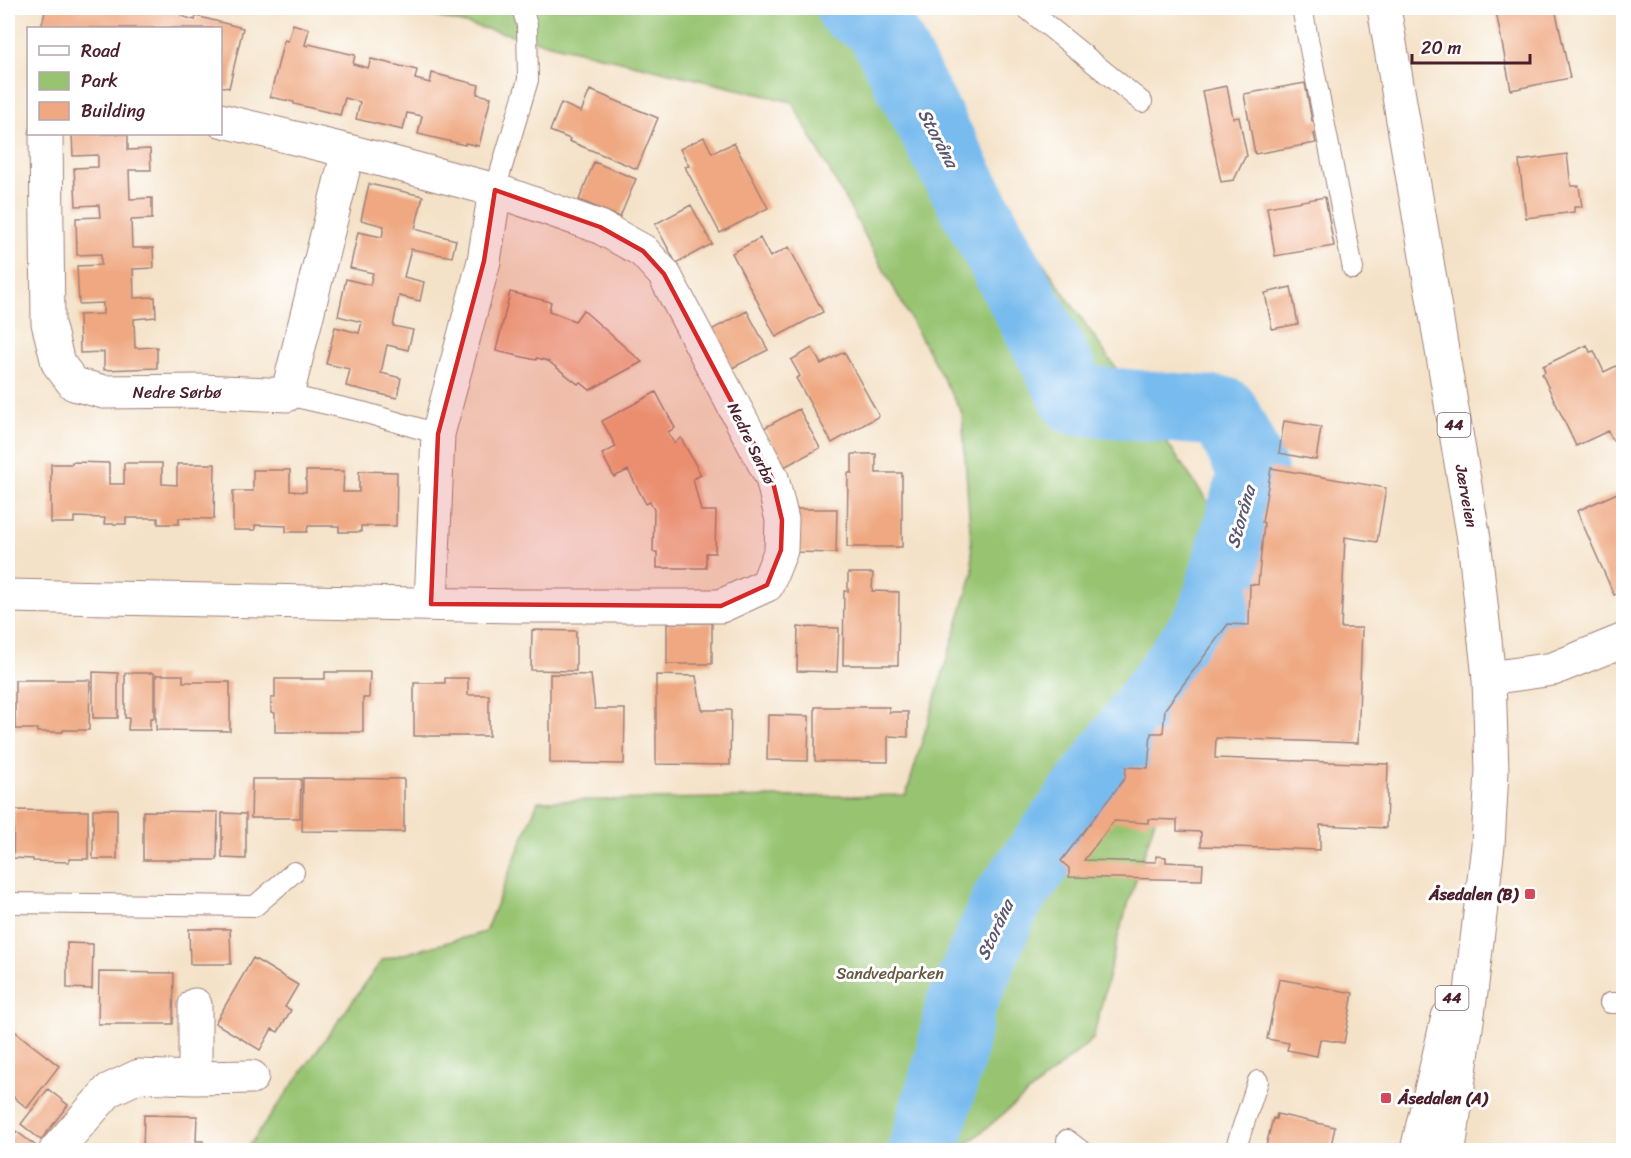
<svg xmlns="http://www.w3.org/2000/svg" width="1631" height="1158" viewBox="0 0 1631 1158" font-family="Sriracha,sans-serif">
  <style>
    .green { fill: #98c472; stroke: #71724e; stroke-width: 1.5 }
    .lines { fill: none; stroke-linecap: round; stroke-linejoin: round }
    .river { stroke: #78bbee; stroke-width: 70 }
    .building { fill: #efa881 }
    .lane-casing { stroke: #9f807a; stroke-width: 22 }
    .street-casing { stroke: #9f807a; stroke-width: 35 }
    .primary-casing { stroke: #9f807a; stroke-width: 35 }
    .lane { stroke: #fff; stroke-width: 20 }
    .street { stroke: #fff; stroke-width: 33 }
    .primary { stroke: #fff; stroke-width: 33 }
    .marked { fill: #d62828; fill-opacity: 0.2; stroke: #d62828; stroke-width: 4.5; stroke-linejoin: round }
    .poi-dot { fill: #d1495b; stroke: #fff; stroke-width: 2 }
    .labels { text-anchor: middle; stroke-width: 6; stroke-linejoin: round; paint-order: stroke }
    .shield { fill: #fff; stroke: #80626b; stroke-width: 1.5 }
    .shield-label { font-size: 15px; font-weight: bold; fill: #4a1f2b }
    .street-label { font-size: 16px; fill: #4a1f2b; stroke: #fff }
    .poi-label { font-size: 16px; font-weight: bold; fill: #4a1f2b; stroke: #fff; text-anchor: end }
    .park-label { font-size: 16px; fill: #655944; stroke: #fff }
    .water-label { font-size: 18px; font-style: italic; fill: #5a566f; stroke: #fff }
  </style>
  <rect width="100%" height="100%" fill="#fff"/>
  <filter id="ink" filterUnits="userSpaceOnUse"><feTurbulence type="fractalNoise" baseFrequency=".0167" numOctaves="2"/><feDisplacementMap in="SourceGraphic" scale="12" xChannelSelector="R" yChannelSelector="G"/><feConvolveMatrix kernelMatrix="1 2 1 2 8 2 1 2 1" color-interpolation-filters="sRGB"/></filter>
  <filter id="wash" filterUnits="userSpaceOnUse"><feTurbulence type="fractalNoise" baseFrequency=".008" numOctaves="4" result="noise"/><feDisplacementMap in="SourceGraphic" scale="24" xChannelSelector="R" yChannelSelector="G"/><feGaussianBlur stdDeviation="1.35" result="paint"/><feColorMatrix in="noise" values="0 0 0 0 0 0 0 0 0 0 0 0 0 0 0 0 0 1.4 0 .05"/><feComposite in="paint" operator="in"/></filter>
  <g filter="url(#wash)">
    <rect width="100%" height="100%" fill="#f4e2c8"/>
    <path class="green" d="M399,8H861L878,23L1241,550L1119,933L1093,1039L960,1150H246L382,960L485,932L538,801L906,795L973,572L962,413L792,102Z"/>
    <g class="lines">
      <path class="river" d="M851,8L878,23L1076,400L1224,412L1253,472L1212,618L1006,902L960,1007L950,1058L923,1150"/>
    </g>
    <g id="blocks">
      <path class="building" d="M46,8H158L181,13V16L195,20L196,16L243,28L229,88L220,86V28H41Z
        M1521,8H1555L1570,78L1511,90L1496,12Z
        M293,24L309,29L305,45L308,46L309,44L355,55L353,64L368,68L371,59L417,70L415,79L430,83L432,73L479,85L477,94L491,97L479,146L465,143V145L418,134L422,116L407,113L403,130L356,119L360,102L345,98L340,115L294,104V102L270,97L284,40L288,41Z
        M1305,83L1312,121L1318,120L1320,133L1314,134L1316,143L1255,154L1244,94Z
        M1227,86L1233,118L1239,117L1247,156L1245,157L1234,180L1221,182L1202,91Z
        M590,90L658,118L637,169L569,141L570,139L550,131L561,103L581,112Z
        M72,134H128V150L150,149L151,170H129L130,199L152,198V219L131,220L132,248H153L154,268L133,269L134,298L155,297L156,317L134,319L135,348L157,347V368L104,370V352L80,353L79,315L103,314V303L79,304L77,266L101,265V254L77,255L76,218L100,217L99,205L76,206L74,168L98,167V155L73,156Z
        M704,137L712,153L734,143L768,208L720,233L685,167L689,166L680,149Z
        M1567,154L1571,186H1579L1582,207H1574V212L1526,218L1519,161Z
        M594,162L636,179L620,217L579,200Z
        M369,184L423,196L415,229L456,240L452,257L411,249L404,277L424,282L420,301L399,296L393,326L413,330L408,350L387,345L381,373L401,378L397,398L346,386L350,369L326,364L335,327L359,333L362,322L338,316L346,279L370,285L373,273L350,268L358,232L382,237L384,226L361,220Z
        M1325,197L1334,246L1275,256L1267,207Z
        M691,205L712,244L676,263L655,224Z
        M760,238L770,257L789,247L823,312L776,337L732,253Z
        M1291,287L1298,324L1272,329L1265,293Z
        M510,292L551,302L549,311L575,321L583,310L642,362L590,390L580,382L578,384L548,361L537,358L536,360L496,351Z
        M747,311L768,350L732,368L711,330Z
        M1587,345L1590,352L1594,351L1604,372L1624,362V436L1613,441L1608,431L1576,446L1542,374L1545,372L1543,366Z
        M812,348L821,364L844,352L879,416L832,443L796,378L800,376L791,360Z
        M656,392L675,428L668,432L674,443L681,438L701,475L693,479L701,511H716L715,553H706V568H657V552H653L654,510L650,502L646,504L628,470L614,477L602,454L616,447L602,421Z
        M799,409L820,448L784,467L764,428Z
        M1284,421L1321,427L1316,460L1279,453Z
        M852,454H876V473H902V547H847L848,473H852Z
        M72,462L109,463V484H124V463H162V484L177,485V464H215L214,519L179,518V524H158V518H126V524H104L105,518L74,517V523H51V464H72Z
        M1271,468L1386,488L1377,542L1345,537L1341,628H1362L1358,743L1216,738L1215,758L1388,764L1386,828L1320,825V850L1201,846V832L1177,831V820L1148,819V823L1114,821L1084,860L1156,862V856L1166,857V862L1203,864L1202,880L1069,877V868L1061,861L1125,778L1126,767L1148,768L1151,733H1163L1165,709L1228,624L1249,625L1250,584L1258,585L1264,523L1262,522Z
        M253,470H290V491L306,492V471H344L343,492H359V471L397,472L396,526H361V532H339V526H308L307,532H286V526L255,525V530H233V491H253Z
        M1624,490V591L1614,595L1577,511Z
        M796,509H837L836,553L795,552Z
        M848,573H873L872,591L899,592L898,665H843L844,591H848Z
        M667,623H712V664H667Z
        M798,627L839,628L837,672L797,671Z
        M532,630L576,631V671L531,670Z
        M93,672L118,673V718H93Z
        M325,672H370L369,698H363V732H275V713L271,712V698H275V679H325Z
        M125,673H154V718H150V730H128L129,718H125Z
        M550,674L591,675L595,709H625L624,764L550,763Z
        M156,675H183V682H230V731L156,730Z
        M656,675L696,676L702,710H731L730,765L656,764Z
        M445,678H468V695H489V736H414V683H445Z
        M15,680H90L89,730H63V732H37V729H15Z
        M815,707H889V712H908V737L888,736V762L815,761Z
        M768,715L809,716L808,761L767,760Z
        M303,778L404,779V832L302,831Z
        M252,779H301L300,818H251Z
        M93,809H117V859H93Z
        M14,810L88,811V859H69V862L33,861V859L13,858Z
        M143,811L218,812L217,860H143Z
        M222,813L246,814V859L222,858Z
        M189,929H230L231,964H190Z
        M67,943L93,944L92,989L67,988Z
        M253,958L298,985L285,1007L291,1010L278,1032L272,1029L260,1050L215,1023Z
        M99,972L174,973L173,1024H98Z
        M1279,979L1353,993L1344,1043L1320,1039L1317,1056L1287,1050L1289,1043L1267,1039Z
        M8,1026L59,1066L27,1108L10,1094L8,1098Z
        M48,1089L68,1105L41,1140L21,1124Z
        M1277,1114L1335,1127L1330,1150H1265L1273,1118L1276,1119Z
        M144,1115L197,1116L196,1141H203V1150H143Z
        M16,1131L36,1146L32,1150H8V1142Z"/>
    </g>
  </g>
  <g filter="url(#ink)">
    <use href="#blocks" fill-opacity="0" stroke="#9f807a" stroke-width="1.5"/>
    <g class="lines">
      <defs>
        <path id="lane" d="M1026,8L1142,102
          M1302,8L1353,269
          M495,190L528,80L527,25L522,8
          M287,395L366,413L438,434
          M8,903L255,906L294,872
          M1610,1003H1624
          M1067,1140L1080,1150
          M1235,1150L1258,1081"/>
        <path id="street" d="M46,134L48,323L58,363L74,384L104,392L202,391L287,395L348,151
          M8,596L519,606H721L767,585L781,550L782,520L772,478L664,274L643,251L600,227L495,190L348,151L220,120
          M431,604L438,434L484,261L495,190
          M1489,678L1553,669L1624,640
          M195,1078V1005
          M56,1150L109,1090L139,1076L195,1078L252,1077"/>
        <path id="primary" d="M1384,8L1474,539L1489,678L1492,771L1488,845L1471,992L1449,1150
          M1417,1150L1448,1017"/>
      </defs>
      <use href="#lane" class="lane-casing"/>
      <use href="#street" class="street-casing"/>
      <use href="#primary" class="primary-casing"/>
      <use href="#lane" class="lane"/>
      <use href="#street" class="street"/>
      <use href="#primary" class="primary"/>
    </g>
  </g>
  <path class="marked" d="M495,190L600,227L643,251L664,274L772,478L782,520L781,550L767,585L721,606L431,604L438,434L484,261Z"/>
  <g class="poi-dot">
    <rect x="1524" y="888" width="12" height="12" rx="3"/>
    <rect x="1380" y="1092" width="12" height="12" rx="3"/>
  </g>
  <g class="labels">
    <g class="shield">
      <rect x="1437.5" y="413" width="33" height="24" rx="4.5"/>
      <rect x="1435.5" y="986" width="33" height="24" rx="4.5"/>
    </g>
    <g class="shield-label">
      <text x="1454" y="430">44</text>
      <text x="1452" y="1003">44</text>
    </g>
    <g class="street-label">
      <text x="177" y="398">Nedre Sørbø</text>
      <text transform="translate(752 443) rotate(64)" y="6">Nedre Sørbø</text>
      <text transform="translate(1467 496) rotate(80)" y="6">Jærveien</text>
    </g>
    <g class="poi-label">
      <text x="1518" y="900">Åsedalen (B)</text>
      <text x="1398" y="1104" text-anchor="start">Åsedalen (A)</text>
    </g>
    <g class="park-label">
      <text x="890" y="979">Sandvedparken</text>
    </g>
    <g class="water-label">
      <text transform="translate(938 138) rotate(62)" y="6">Storåna</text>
      <text transform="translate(1241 517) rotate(-74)" y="6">Storåna</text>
      <text transform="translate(995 930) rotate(-65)" y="6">Storåna</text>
    </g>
  </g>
  <rect width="1631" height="1158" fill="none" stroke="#fff" stroke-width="30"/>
  <rect x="27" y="27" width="195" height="108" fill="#ffffff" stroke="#b7a5aa" stroke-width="1.5"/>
  <rect x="39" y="46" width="30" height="9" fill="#ffffff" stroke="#b7a5aa" stroke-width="1.5"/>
  <text x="81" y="57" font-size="18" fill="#4a1f2b">Road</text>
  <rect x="39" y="72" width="30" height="18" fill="#98c472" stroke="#b7a5aa" stroke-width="1.5"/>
  <text x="81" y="87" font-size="18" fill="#4a1f2b">Park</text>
  <rect x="39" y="102" width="30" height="18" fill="#efa881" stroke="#b7a5aa" stroke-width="1.5"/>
  <text x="81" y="117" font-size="18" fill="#4a1f2b">Building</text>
  <path d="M1412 54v9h118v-9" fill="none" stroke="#4a1f2b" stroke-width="3"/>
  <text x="1421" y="54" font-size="18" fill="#4a1f2b" stroke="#ffffff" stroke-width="4.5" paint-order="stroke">20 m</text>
</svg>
